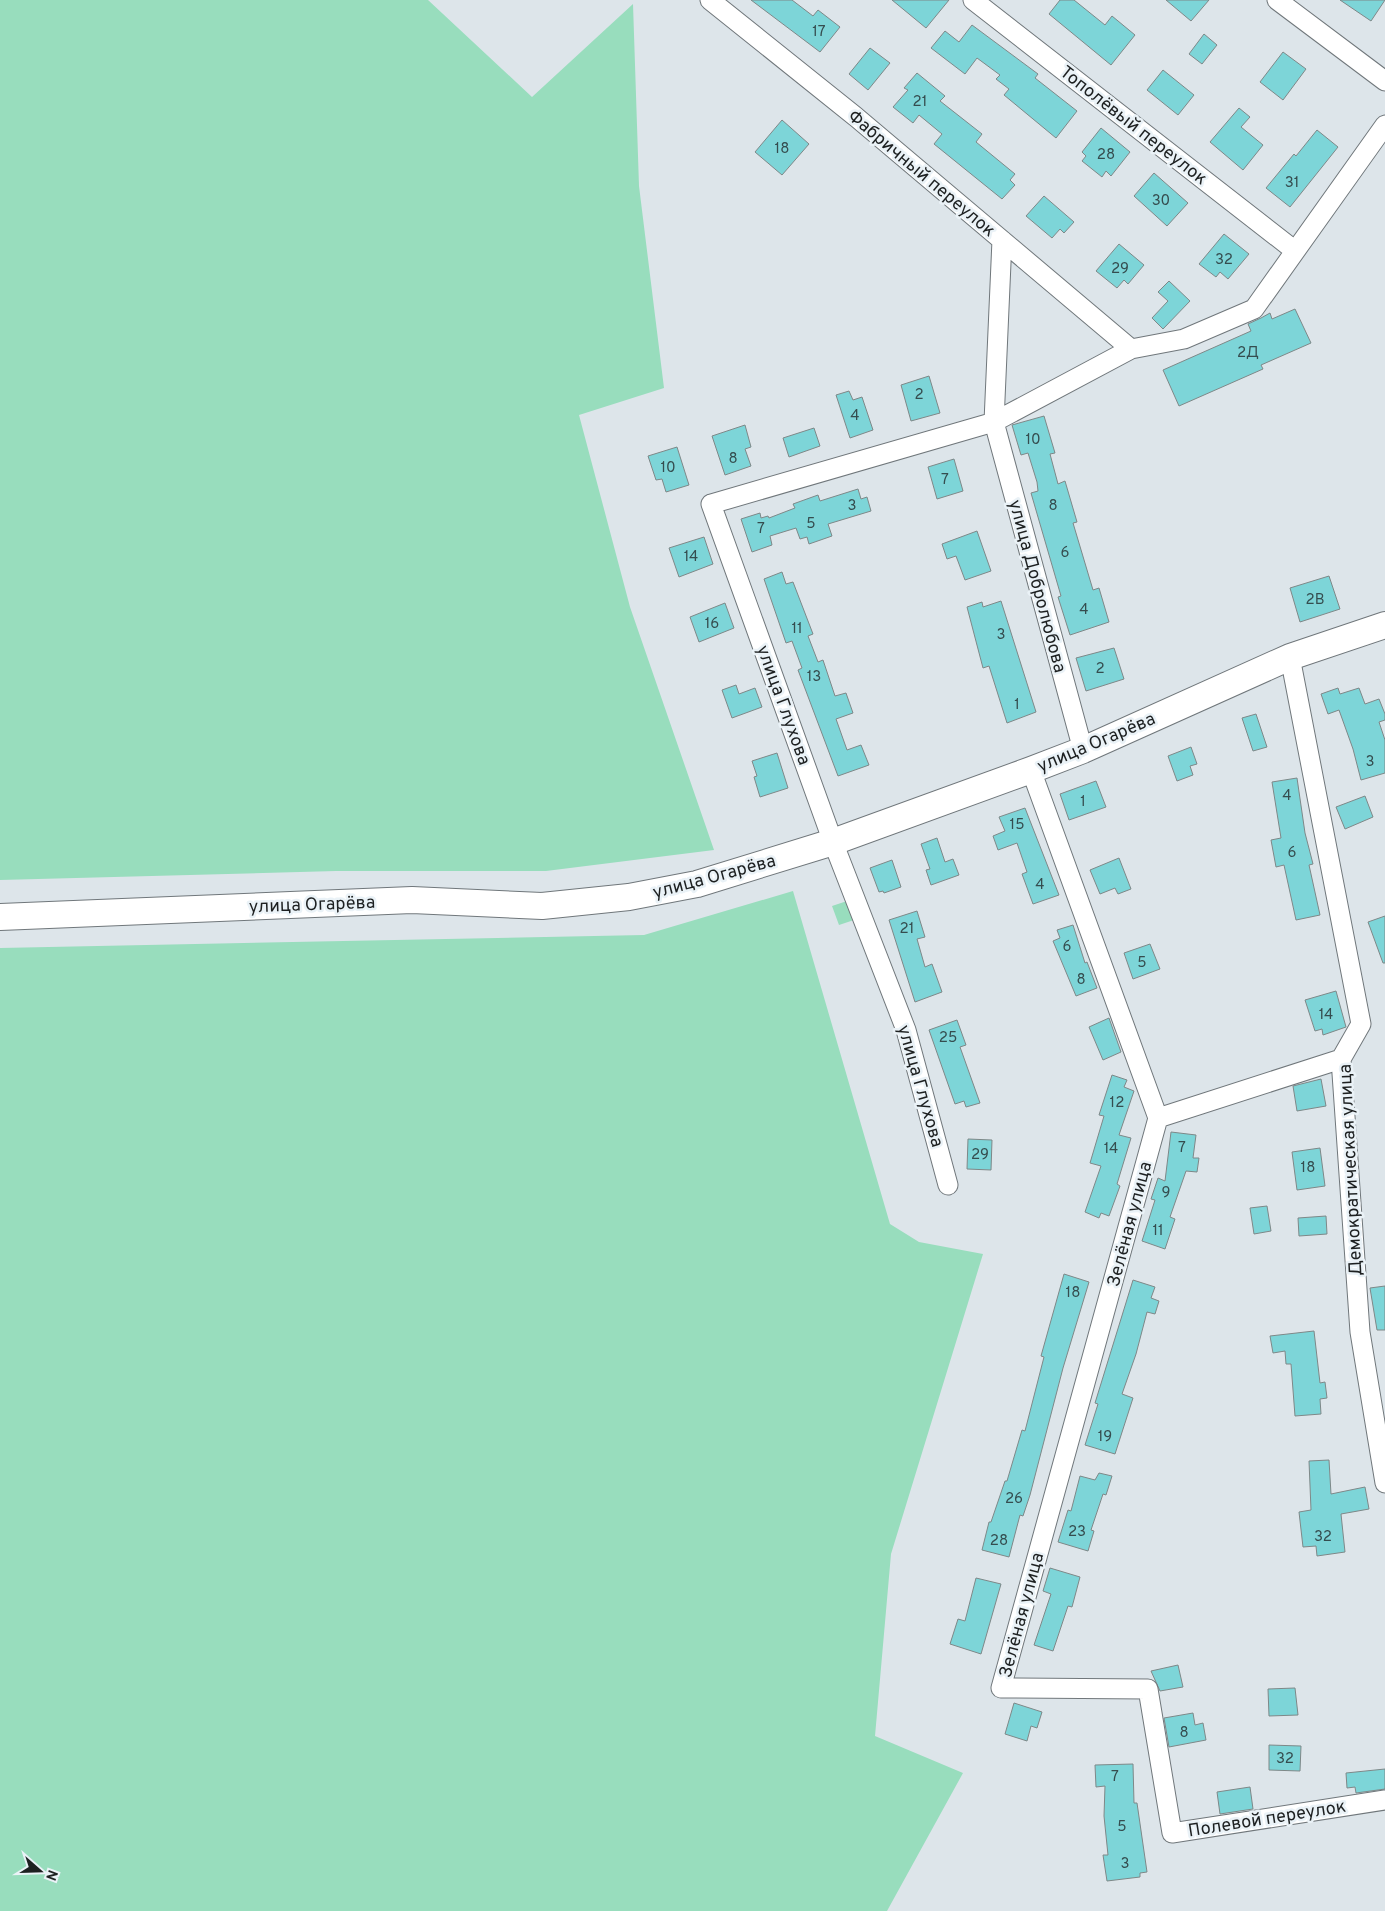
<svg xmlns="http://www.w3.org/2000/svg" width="1385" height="1911" viewBox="0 0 1385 1911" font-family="Overpass,sans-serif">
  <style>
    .green { fill: #98ddbd }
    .building { fill: #7dd5d8; stroke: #7e8888 }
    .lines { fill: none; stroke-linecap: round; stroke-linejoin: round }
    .minor-casing { stroke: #70777b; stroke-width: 21 }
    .secondary-casing { stroke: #70777b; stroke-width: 28 }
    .minor { stroke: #fff; stroke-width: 19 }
    .secondary { stroke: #fff; stroke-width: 26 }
    .labels { text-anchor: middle; stroke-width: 5; stroke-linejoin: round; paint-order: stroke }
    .number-label { font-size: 15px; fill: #354d4f }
    .street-label { font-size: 18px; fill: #1d2021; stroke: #eaf2f7 }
  </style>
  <rect width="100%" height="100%" fill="#dde5ea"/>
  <path class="green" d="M0,0H428L532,97L633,4L639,186L664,388L579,415L630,607L714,850L546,871H336L0,880Z
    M793,891L890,1224L919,1242L983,1254L891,1554L875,1736L963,1773L887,1911H0V948L644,935Z
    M850,900L857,919L839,925L832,906Z"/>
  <path class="building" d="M751,0H792L813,16L818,10L840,27L820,52Z
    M892,0H949L926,28Z
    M1060,0H1074L1105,25L1112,16L1135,35L1111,65L1049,14Z
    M1166,0H1209L1191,21Z
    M1340,0H1385L1371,21Z
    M972,25L1038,74L1035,78L1077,111L1056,138L1004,95L1009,89L996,79L1000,75L977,58L965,74L931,48L945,31L959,42Z
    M1204,34L1217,45L1202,64L1189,54Z
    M870,48L890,63L868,90L849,74Z
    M1283,52L1306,69L1283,100L1260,82Z
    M1163,70L1194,95L1178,115L1147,90Z
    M917,73L945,96L940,101L982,134L976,142L1015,174L1010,180L1015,185L1002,199L934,144L942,134L919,115L913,123L893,107L908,90L904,88Z
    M1239,108L1250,117L1241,127L1263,145L1243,170L1210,142Z
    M782,120L809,144L782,175L755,152Z
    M1101,128L1130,152L1111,176L1106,171L1102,177L1082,161L1086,156L1082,152Z
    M1317,130L1338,147L1290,207L1266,188L1294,154L1296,156Z
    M1154,173L1188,203L1167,226L1134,196Z
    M1044,196L1074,222L1064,233L1060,229L1052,238L1026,216Z
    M1224,234L1249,254L1228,279L1220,272L1216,277L1199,264Z
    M1119,244L1144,265L1128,284L1124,280L1117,288L1096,271Z
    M1169,281L1190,301L1163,329L1152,318L1168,301L1158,292Z
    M1295,309L1311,343L1261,365L1263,369L1179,406L1163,370L1251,331L1248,324L1261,318L1270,313L1272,319Z
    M929,376L940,413L911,421L901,385Z
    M849,391L853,400L862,397L873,430L850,438L836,395Z
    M1044,416L1055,453L1050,454L1058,484L1065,481L1077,522L1073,523L1093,590L1099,588L1109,622L1070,635L1058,597L1061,596L1031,493L1038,491L1037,482L1028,453L1021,455L1012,425Z
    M745,425L751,447L745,449L751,466L725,475L712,436Z
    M814,428L820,446L789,457L783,438Z
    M677,447L689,485L666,492L662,479L656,480L648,456Z
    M954,459L963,491L937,499L928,467Z
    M858,489L861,499L867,497L871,511L828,524L832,536L809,544L807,537L800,539L796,528L770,536L772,545L752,552L741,519L760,513L761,518L768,516L769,518L795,508L793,504L818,495L820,501Z
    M977,531L991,571L965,580L956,556L947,559L942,544Z
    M704,537L713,564L679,577L669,548Z
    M782,572L786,584L793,582L813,634L808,636L818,662L823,660L835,696L846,693L853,713L836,719L847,750L861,745L869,765L838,776L798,670L802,668L792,641L786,643L764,579Z
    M1329,576L1340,609L1300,622L1290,588Z
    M1001,601L1036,712L1007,723L989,666L983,668L967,607L982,602L983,607Z
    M725,603L734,628L699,642L690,617Z
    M1114,648L1124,679L1086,691L1076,658Z
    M736,685L739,694L755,688L762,707L732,718L722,690Z
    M1338,688L1340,694L1359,688L1365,704L1379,699L1385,714V720L1379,722L1385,740V773L1361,780L1353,749L1339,710L1328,714L1321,694Z
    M1256,714L1267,747L1253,751L1242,718Z
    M1191,747L1197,764L1190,766L1193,775L1177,781L1168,756Z
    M777,753L788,788L760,797L754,777L757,776L752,761Z
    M1297,778L1305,833L1313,864L1309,865L1320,915L1296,920L1284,865L1276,867L1271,840L1281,838L1272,782Z
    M1096,781L1106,807L1069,820L1060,794Z
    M1365,796L1373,817L1345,829L1336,807Z
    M1025,808L1059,895L1033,904L1022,874L1027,872L1017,843L998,850L993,836L1005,831L999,817Z
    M937,838L945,862L953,859L959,875L931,885L926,870L930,869L921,844Z
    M1119,858L1131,889L1118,894L1115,888L1100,894L1090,870Z
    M892,860L901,887L884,893L883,891L879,892L870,868Z
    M917,911L925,937L917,939L925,967L932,964L942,992L915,1002L889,920Z
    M1385,916V963H1383L1368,922Z
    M1073,925L1085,963L1087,962L1097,988L1076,996L1053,941L1060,938L1057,930Z
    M1150,944L1160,969L1133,979L1124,953Z
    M1336,991L1346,1027L1323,1035L1322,1029L1315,1031L1305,1000Z
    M1109,1018L1121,1052L1103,1060L1089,1027Z
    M957,1020L966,1045L960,1047L980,1103L966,1107L964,1101L955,1104L929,1030Z
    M1112,1075L1127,1080L1124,1087L1134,1091L1119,1135L1131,1138L1117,1184L1120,1186L1109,1216L1101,1213L1099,1218L1085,1212L1101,1166L1090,1163L1104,1116L1099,1115Z
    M1321,1079L1326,1106L1297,1111L1293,1086Z
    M1171,1132L1196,1135L1193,1158H1199L1197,1172L1186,1171L1170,1217L1175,1219L1165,1249L1142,1241L1155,1200L1151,1199L1158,1178L1165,1181Z
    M968,1139L992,1140L991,1170L967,1169Z
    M1320,1148L1325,1186L1297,1190L1292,1152Z
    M1267,1206L1271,1231L1254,1234L1250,1208Z
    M1326,1216L1327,1234L1299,1236L1298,1218Z
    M1064,1274L1089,1282L1063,1368L1030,1495L1023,1516L1020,1515L1009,1557L982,1550L989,1522H991L1005,1481H1007L1022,1430L1025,1431L1044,1357L1041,1356Z
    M1133,1280L1155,1287L1151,1298L1159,1301L1155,1314L1147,1312L1136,1354L1122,1394L1133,1398L1115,1454L1085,1445L1098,1404L1095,1403Z
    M1385,1286V1330H1377L1370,1288Z
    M1314,1331L1320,1383L1325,1382L1327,1398L1320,1399L1321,1414L1295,1416L1291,1364H1286L1285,1351L1273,1353L1270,1336Z
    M1329,1460L1331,1494L1365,1487L1369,1509L1341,1514L1345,1552L1317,1556L1316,1546L1303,1547L1299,1512L1311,1510L1309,1461Z
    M1099,1473L1112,1476L1106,1495L1103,1494L1091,1530L1094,1531L1088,1551L1058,1542L1068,1510L1071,1511L1080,1476L1095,1480Z
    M1050,1568L1080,1577L1072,1607L1068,1606L1053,1651L1034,1645L1051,1594L1043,1591Z
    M976,1578L1001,1584L981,1654L950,1644L958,1619L965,1621Z
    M1178,1665L1183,1687L1160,1691L1151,1671Z
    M1295,1688L1298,1715L1269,1716L1268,1689Z
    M1014,1703L1042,1712L1037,1728L1031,1726L1027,1741L1005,1734Z
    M1193,1713L1195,1725L1203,1723L1206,1740L1169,1747L1164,1718Z
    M1269,1745L1301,1746L1300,1771L1269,1770Z
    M1133,1764L1134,1803H1137L1147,1872L1140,1873V1877L1107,1881L1103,1855H1108L1104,1816L1105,1786L1096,1787L1095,1765Z
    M1385,1769V1789L1356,1793L1355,1787L1347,1788L1346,1773Z
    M1250,1787L1253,1809L1220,1814L1217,1792Z"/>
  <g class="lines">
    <defs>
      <path id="minor" d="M710,0L856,117L1131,349
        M973,0L1294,250
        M1277,0L1385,81
        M1002,240L994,422L1083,750
        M1290,657L1361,1024L1341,1059L1360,1332L1385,1483
        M1031,770L1158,1118L1001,1688L1148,1689L1172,1833L1385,1800
        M1158,1118L1341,1059
        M948,1185L906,1030L833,842L711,504L994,422L1131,349L1184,339L1254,309L1385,125"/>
      <path id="secondary" d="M0,917L412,900L542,906L629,897L697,884L833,842L1031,770L1083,750L1290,657L1385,625"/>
    </defs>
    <use href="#minor" class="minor-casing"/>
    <use href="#secondary" class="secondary-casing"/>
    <use href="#minor" class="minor"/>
    <use href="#secondary" class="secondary"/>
  </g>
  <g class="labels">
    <g class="number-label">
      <text x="819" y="36">17</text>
      <text x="920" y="106">21</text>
      <text x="782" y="153">18</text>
      <text x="1106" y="159">28</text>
      <text x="1292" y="187">31</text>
      <text x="1161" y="205">30</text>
      <text x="1224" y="264">32</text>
      <text x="1120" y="273">29</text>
      <text x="1248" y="357">2Д</text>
      <text x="919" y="399">2</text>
      <text x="855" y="420">4</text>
      <text x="1033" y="444">10</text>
      <text x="733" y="463">8</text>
      <text x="668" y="472">10</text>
      <text x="945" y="484">7</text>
      <text x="852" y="510">3</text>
      <text x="1053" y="510">8</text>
      <text x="811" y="528">5</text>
      <text x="761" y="533">7</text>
      <text x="1065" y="557">6</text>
      <text x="691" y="561">14</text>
      <text x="1315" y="604">2В</text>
      <text x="1084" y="614">4</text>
      <text x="712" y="628">16</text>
      <text x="797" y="633">11</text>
      <text x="1001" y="639">3</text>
      <text x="1100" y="673">2</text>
      <text x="814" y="681">13</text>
      <text x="1017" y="709">1</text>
      <text x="1370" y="766">3</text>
      <text x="1287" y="800">4</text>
      <text x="1083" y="806">1</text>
      <text x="1017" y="829">15</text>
      <text x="1292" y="857">6</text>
      <text x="1040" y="889">4</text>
      <text x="907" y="933">21</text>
      <text x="1067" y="951">6</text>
      <text x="1142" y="967">5</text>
      <text x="1081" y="984">8</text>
      <text x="1326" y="1019">14</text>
      <text x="948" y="1042">25</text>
      <text x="1117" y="1107">12</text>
      <text x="1182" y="1152">7</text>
      <text x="1111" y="1153">14</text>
      <text x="980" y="1159">29</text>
      <text x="1308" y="1172">18</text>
      <text x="1166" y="1197">9</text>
      <text x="1158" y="1235">11</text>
      <text x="1073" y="1297">18</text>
      <text x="1105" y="1441">19</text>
      <text x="1014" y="1503">26</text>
      <text x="1077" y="1536">23</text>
      <text x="1323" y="1541">32</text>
      <text x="999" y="1545">28</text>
      <text x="1184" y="1737">8</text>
      <text x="1285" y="1763">32</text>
      <text x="1115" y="1781">7</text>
      <text x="1122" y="1831">5</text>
      <text x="1125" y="1868">3</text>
    </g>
    <g class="street-label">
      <text transform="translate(1134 125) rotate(38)" y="6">Тополёвый переулок</text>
      <text transform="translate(922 173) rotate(40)" y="6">Фабричный переулок</text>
      <text transform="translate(1038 586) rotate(75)" y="6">улица Добролюбова</text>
      <text transform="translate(784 705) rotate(70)" y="6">улица Глухова</text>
      <text transform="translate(1096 742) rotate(-23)" y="6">улица Огарёва</text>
      <text transform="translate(714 876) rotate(-15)" y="6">улица Огарёва</text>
      <text transform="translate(312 904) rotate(-2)" y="6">улица Огарёва</text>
      <text transform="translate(921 1086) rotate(74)" y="6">улица Глухова</text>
      <text transform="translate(1350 1170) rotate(-93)" y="6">Демократическая улица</text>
      <text transform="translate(1129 1224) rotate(-75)" y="6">Зелёная улица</text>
      <text transform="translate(1021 1615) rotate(-75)" y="6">Зелёная улица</text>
      <text transform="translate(1267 1818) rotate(-9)" y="6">Полевой переулок</text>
    </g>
  </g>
  <g transform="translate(40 1871) rotate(110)" stroke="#eaf2f7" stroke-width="4" paint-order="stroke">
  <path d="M0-4L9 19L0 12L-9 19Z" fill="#1d2021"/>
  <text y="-8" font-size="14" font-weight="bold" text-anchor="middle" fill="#1d2021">N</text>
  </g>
</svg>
